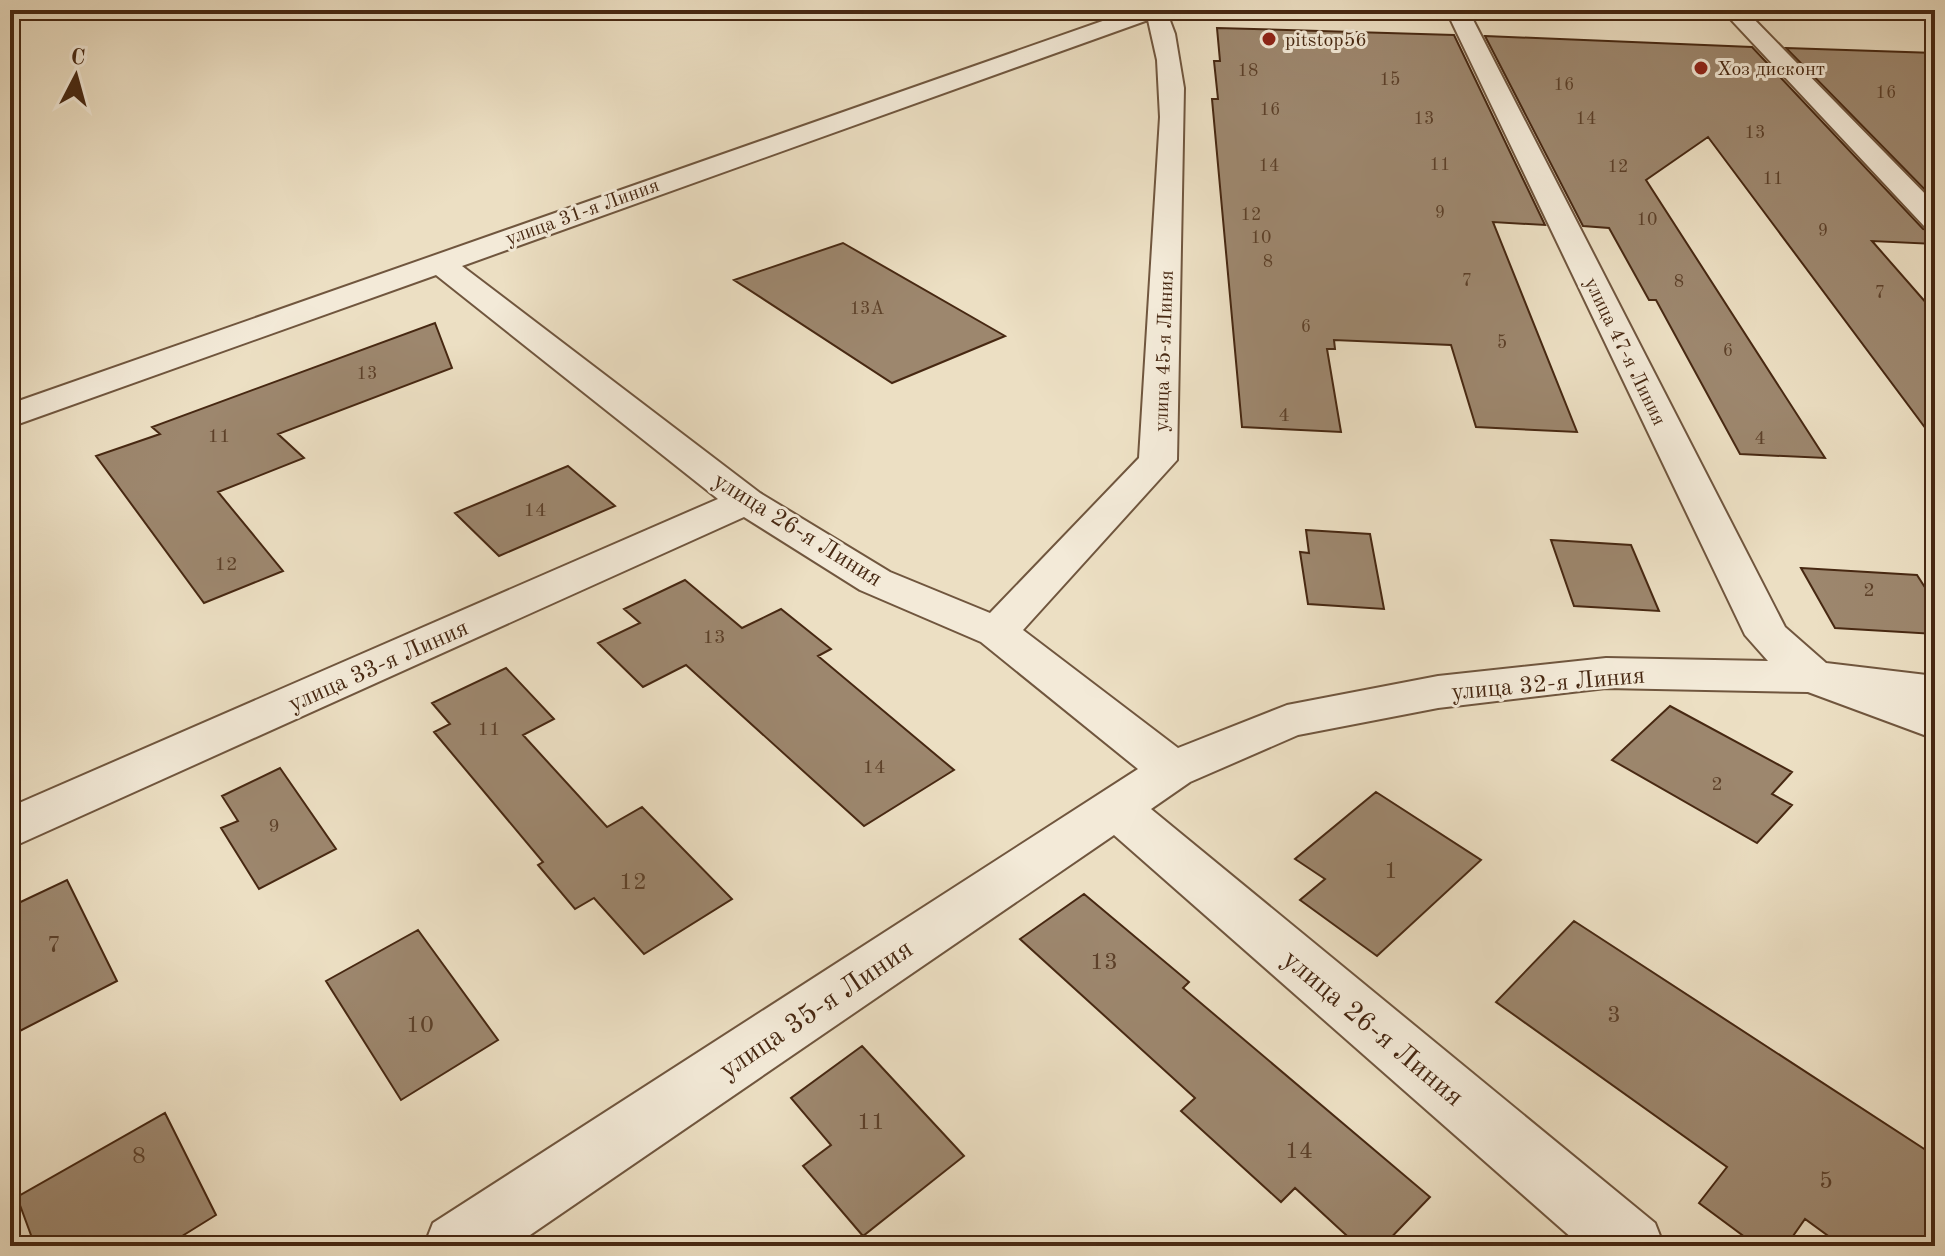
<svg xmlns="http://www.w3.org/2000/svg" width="1945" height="1256" viewBox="0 0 1945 1256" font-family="'Old Standard TT',serif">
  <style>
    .building { fill: #9d876e; stroke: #472812; stroke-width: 2 }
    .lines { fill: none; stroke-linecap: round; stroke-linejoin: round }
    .minor-casing { stroke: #70563e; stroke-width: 4 }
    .minor { fill: #f3ead8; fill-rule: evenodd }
    .poi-dot { fill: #8f2418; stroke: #f3ead8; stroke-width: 3 }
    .labels { text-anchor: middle; stroke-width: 6; stroke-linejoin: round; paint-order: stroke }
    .far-number-label { font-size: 18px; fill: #5c4029 }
    .far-poi-label { font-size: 20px; fill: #472812; stroke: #f3ead8; text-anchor: start }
    .far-street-label { font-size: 20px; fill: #472812; stroke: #f3ead8 }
    .number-label { font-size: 20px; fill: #5c4029 }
    .street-label { font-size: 24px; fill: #472812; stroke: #f3ead8 }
    .near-number-label { font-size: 24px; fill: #5c4029 }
    .near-street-label { font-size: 28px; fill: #472812; stroke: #f3ead8 }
  </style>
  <rect width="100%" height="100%" fill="#ecdfc3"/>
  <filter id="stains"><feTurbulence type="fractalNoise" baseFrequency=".0025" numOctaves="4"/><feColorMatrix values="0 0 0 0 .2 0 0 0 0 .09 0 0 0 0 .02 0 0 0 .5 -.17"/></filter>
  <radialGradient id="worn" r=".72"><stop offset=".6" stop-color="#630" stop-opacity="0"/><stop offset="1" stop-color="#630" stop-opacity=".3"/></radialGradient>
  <path class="building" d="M1217,28L1454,35L1545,225L1493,222L1577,432L1476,427L1451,345L1334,340L1335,349H1327L1341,432L1242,427L1212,99H1218L1214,61H1220Z
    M1485,36L1752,47L1923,229L1935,233V244L1872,241L1935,313V441L1708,137L1646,180L1825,458L1740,454L1656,300H1649L1609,228L1583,226Z
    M1786,48L1935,53V200Z
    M843,243L1005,336L892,383L734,280Z
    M435,323L452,368L278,434L304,458L218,492L283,571L204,603L96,456L160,434L152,427Z
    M568,466L615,506L499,556L455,513Z
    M1306,530L1370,534L1384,609L1308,604L1300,552L1309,553Z
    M1551,540L1631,545L1659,611L1574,606Z
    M1801,568L1917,575L1935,603V634L1835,628Z
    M685,580L742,628L781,609L831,649L818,656L954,770L864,826L686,665L643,687L598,643L640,623L624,609Z
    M506,668L554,719L523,735L607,827L642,807L732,899L644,954L594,898L575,909L538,865L543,862L434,732L450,724L432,703Z
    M1670,706L1792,772L1772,794L1792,805L1757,843L1612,760Z
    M280,768L336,849L259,889L221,828L238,821L222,796Z
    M1376,792L1481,860L1377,956L1300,900L1325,879L1295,859Z
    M67,880L117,981L10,1036V907Z
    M1084,894L1189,982L1183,988L1430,1197L1383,1246H1358L1295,1188L1281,1202L1181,1111L1195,1098L1020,939Z
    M1574,921L1935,1156V1246H1842L1805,1219L1786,1246H1757L1699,1203L1727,1167L1496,1002Z
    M418,930L498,1040L401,1100L326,981Z
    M862,1046L964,1156L863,1236L803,1166L831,1145L791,1098Z
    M165,1113L216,1215L166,1246H35L17,1197Z"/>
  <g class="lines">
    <defs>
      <path id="minor" d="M1134,10H1166L1175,34L1184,88L1177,460L1023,630L1178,748L1287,705L1438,676L1606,658L1768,661L1745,635L1446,10H1468L1785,627L1826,663L1935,676V739L1808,692L1606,688L1438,708L1298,735L1190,782L1151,809L1655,1223L1664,1246H1581L1114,835L514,1246H424L433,1223L1138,769L981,642L860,590L744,517L10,848V807L718,499L436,275L10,427V404ZM1148,20L1157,60L1160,117L1139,458L990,613L890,572L760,493L462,266Z
        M1722,10H1745L1935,204V230L1925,227Z"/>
    </defs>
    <use href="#minor" class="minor-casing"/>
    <use href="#minor" class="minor"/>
  </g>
  <g class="poi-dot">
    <circle cx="1269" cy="39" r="8"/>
    <circle cx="1701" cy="68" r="8"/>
  </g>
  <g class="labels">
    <g class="far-number-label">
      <text x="1248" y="76">18</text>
      <text x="1390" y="85">15</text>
      <text x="1564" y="90">16</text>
      <text x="1886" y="98">16</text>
      <text x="1270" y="115">16</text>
      <text x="1424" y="124">13</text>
      <text x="1586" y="124">14</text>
      <text x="1755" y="138">13</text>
      <text x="1440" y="170">11</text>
      <text x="1269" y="171">14</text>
      <text x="1618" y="172">12</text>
      <text x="1773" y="184">11</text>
      <text x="1440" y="218">9</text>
      <text x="1251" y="220">12</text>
      <text x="1647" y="225">10</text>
      <text x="1823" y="236">9</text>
      <text x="1261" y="243">10</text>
      <text x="1268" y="267">8</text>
      <text x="1467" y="286">7</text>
      <text x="1679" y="287">8</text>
      <text x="1880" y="298">7</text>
      <text x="867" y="314">13А</text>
      <text x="1306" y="332">6</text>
      <text x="1502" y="348">5</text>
      <text x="1728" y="356">6</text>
      <text x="367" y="379">13</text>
    </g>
    <g class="far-poi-label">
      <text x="1285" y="46">pitstop56</text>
      <text x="1717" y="75">Хоз дисконт</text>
    </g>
    <g class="far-street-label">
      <text transform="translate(582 211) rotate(-20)" y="7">улица 31-я Линия</text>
      <text transform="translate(1163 351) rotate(-88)" y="7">улица 45-я Линия</text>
      <text transform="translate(1626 351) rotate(64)" y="7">улица 47-я Линия</text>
    </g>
    <g class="number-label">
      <text x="1284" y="421">4</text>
      <text x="219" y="442">11</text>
      <text x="1760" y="444">4</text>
      <text x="535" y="516">14</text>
      <text x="226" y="570">12</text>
      <text x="1869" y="596">2</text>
      <text x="714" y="643">13</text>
      <text x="489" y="735">11</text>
      <text x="874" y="773">14</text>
      <text x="1717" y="790">2</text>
      <text x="274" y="832">9</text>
    </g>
    <g class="street-label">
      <text transform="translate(798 529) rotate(32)" y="8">улица 26-я Линия</text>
      <text transform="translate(378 665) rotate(-24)" y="8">улица 33-я Линия</text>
      <text transform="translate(1548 683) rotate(-5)" y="8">улица 32-я Линия</text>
    </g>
    <g class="near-number-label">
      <text x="1391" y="878">1</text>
      <text x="633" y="889">12</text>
      <text x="54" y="952">7</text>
      <text x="1104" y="969">13</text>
      <text x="1614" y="1022">3</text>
      <text x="420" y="1032">10</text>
      <text x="871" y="1129">11</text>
      <text x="1299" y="1158">14</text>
      <text x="139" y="1163">8</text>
      <text x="1826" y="1188">5</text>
    </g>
    <g class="near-street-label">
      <text transform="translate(815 1008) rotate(-34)" y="10">улица 35-я Линия</text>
      <text transform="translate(1374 1027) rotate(40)" y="10">улица 26-я Линия</text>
    </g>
  </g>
  <rect width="1945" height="1256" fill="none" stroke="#ecdfc3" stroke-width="40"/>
  <rect x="12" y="12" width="1921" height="1232" fill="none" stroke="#472812" stroke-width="4"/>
  <rect x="20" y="20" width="1905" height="1216" fill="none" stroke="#472812" stroke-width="2"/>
  <g transform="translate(76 76) rotate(6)" stroke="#f3ead8" stroke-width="6" paint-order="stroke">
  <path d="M0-6L14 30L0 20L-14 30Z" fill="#472812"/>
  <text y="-12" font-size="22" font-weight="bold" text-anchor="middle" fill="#472812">С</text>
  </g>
  <rect width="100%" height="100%" filter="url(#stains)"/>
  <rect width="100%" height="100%" fill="url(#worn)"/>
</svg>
